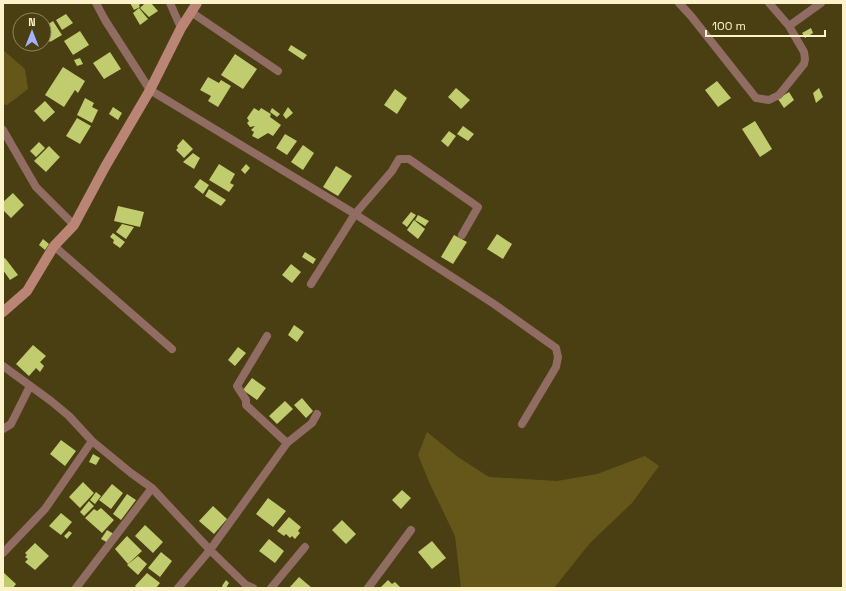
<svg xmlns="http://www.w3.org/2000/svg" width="846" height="591" viewBox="0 0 846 591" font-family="'Space Grotesk',sans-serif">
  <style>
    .green { fill: #65571a }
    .building { fill: #c0cc6e }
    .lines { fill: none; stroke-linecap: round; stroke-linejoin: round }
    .street { stroke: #906c63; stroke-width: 8 }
    .secondary { stroke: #bb8576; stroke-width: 10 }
  </style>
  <rect width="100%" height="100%" fill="#4a3f13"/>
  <path class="green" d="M3,50L25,69L28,89L7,105L3,104Z
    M427,432L458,457L489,477L557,481L597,474L645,456L659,466L632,503L590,543L554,588H461L455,536L430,484L418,455Z"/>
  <path class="building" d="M130,3H142L139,5L140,7L134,10Z
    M145,3H151L158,11L149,17L140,8Z
    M139,8L148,19L140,25L133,13Z
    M66,14L73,23L62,30L56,20Z
    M53,21L62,35L50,42L44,33V27Z
    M811,28L813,33L805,38L802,33Z
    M80,31L89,45L73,55L64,41Z
    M291,45L307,55L303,60L288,50Z
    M110,52L121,69L104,79L93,63Z
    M235,54L257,69L243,89L221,75Z
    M80,58L83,64L77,66L74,60Z
    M63,67L85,81L78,93L75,90L64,107L45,95Z
    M208,77L219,83L221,80L231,86L218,107L208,101L211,96L200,90Z
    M717,81L731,98L718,107L705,90Z
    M456,88L470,100L461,109L448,97Z
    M819,88L823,97L816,103L813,93Z
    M395,89L407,98L397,114L384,105Z
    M789,92L794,100L784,108L778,99Z
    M85,98L94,103L92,107L98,110L92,123L77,115Z
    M45,101L55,112L44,122L34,111Z
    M113,107L122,113L118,120L109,114Z
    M288,107L293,113L286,119L283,115Z
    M254,108L259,111L261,108L271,114L270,117L281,125L273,136L268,133L258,139L252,136L254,132L251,130L255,126L250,127L247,123L249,121L247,118Z
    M272,108L280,114L277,117L270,112Z
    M77,118L91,126L80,144L66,136Z
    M755,121L772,149L760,157L742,129Z
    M463,126L474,134L468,141L457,134Z
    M449,131L456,136L448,147L441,141Z
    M285,134L297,141L287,155L276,148Z
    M183,139L193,149L184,158L176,150L178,148L177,146Z
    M39,142L45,148L36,157L30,151Z
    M303,145L314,153L303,170L291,162Z
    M49,146L60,157L46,172L34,161Z
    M193,153L200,158L194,169L183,162Z
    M219,164L235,174L230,183L234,185L229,192L209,180Z
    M246,164L250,168L245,174L241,170Z
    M336,166L352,176L338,196L323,187Z
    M200,179L209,185L203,194L194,187Z
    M209,189L226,200L221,206L205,196Z
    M13,193L24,205L11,218L3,210V202Z
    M118,206L144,212L140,227L114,221Z
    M411,212L416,215L407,227L402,223Z
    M418,215L429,221L425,226L415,220Z
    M414,220L425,229L418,239L407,230Z
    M122,224L134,227L126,239L116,232Z
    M113,233L125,242L120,248L113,243L114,240L110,237Z
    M497,234L512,244L503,259L487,249Z
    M454,235L467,242L453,264L441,257Z
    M43,239L49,244L45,250L39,245Z
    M305,252L316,259L313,264L302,257Z
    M5,258L18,275L10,280L3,270V259Z
    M291,264L301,272L292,283L282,275Z
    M294,325L304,332L297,342L288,335Z
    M33,345L46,356L40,362L44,366L40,372L36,368L29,376L16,364Z
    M238,347L246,353L235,366L228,360Z
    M252,378L266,388L257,400L243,390Z
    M302,398L313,411L306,418L294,405Z
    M285,401L293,409L277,424L269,416Z
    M61,440L76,451L65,466L50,454Z
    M93,454L100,458L96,465L89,462Z
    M83,482L94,493L80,508L69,497Z
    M112,484L123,493L111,509L99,500Z
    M402,490L411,498L401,509L392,500Z
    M96,492L101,496L95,504L90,500Z
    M127,494L136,500L121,520L113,514Z
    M268,498L286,511L273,527L256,514Z
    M89,501L94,506L84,516L80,512Z
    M213,506L227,519L214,534L199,521Z
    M101,508L114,520L102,533L85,518L94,509L97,511Z
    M61,513L72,522L61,535L49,526Z
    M289,517L301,527L298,531L300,533L295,539L292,536L290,538L286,534L284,536L277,531Z
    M342,520L356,534L346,544L332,530Z
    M145,525L163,542L153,553L135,536Z
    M107,530L114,534L108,543L101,539Z
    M69,531L72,533L67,539L64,536Z
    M127,536L142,551L128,564L115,549Z
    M269,539L284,551L275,563L259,551Z
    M432,541L446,558L432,569L418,552Z
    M35,543L49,556L35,570L25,562L28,559L25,557L27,555L25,553Z
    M161,552L172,561L160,577L148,568Z
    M138,556L147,564L138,575L127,565Z
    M4,573L16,584L13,588H3V575Z
    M147,573L160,583L156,588H137L135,586Z
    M299,577L312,588H289Z
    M226,580L229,583L226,588H223L222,586Z
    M388,580L392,584L395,582L401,588H380Z"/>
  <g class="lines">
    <path class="street" d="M96,3L105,20L150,90L355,214L494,304L556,348L558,357L556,367L522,424
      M170,3L181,28
      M679,3L691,16L756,98L769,100L779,95L804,64L805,59L804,52L789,26L769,3
      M191,12L278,71
      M789,26L821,3
      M3,130L36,187L74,225
      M54,246L172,349
      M311,284L355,214L392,171L399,159H409L478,207L462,235
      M3,366L51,401L69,416L92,441L131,473L152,488L210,550L246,585L253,588
      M3,429L11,424L30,386
      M287,443L312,423L317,414
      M3,553L45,509L92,441
      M76,588L152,488
      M178,588L210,550L287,443L246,405V400L237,386L267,336
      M271,588L305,547
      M368,588L411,530"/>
    <path class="secondary" d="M3,312L27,291L54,246L74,225L105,167L150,90L181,28L197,3"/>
  </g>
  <rect width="846" height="591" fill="none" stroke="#fdf3cb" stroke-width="8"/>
  <g transform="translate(32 32)"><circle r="19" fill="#4a3f13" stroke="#92875d"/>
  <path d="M0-3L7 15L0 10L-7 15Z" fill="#a3b2fd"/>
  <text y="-6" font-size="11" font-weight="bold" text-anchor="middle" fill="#fdf3cb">N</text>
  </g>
  <path d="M706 30v6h119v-6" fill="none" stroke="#fdf3cb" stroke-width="2"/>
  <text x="712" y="30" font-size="12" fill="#fdf3cb" stroke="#4a3f13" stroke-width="3" paint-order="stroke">100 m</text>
</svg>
